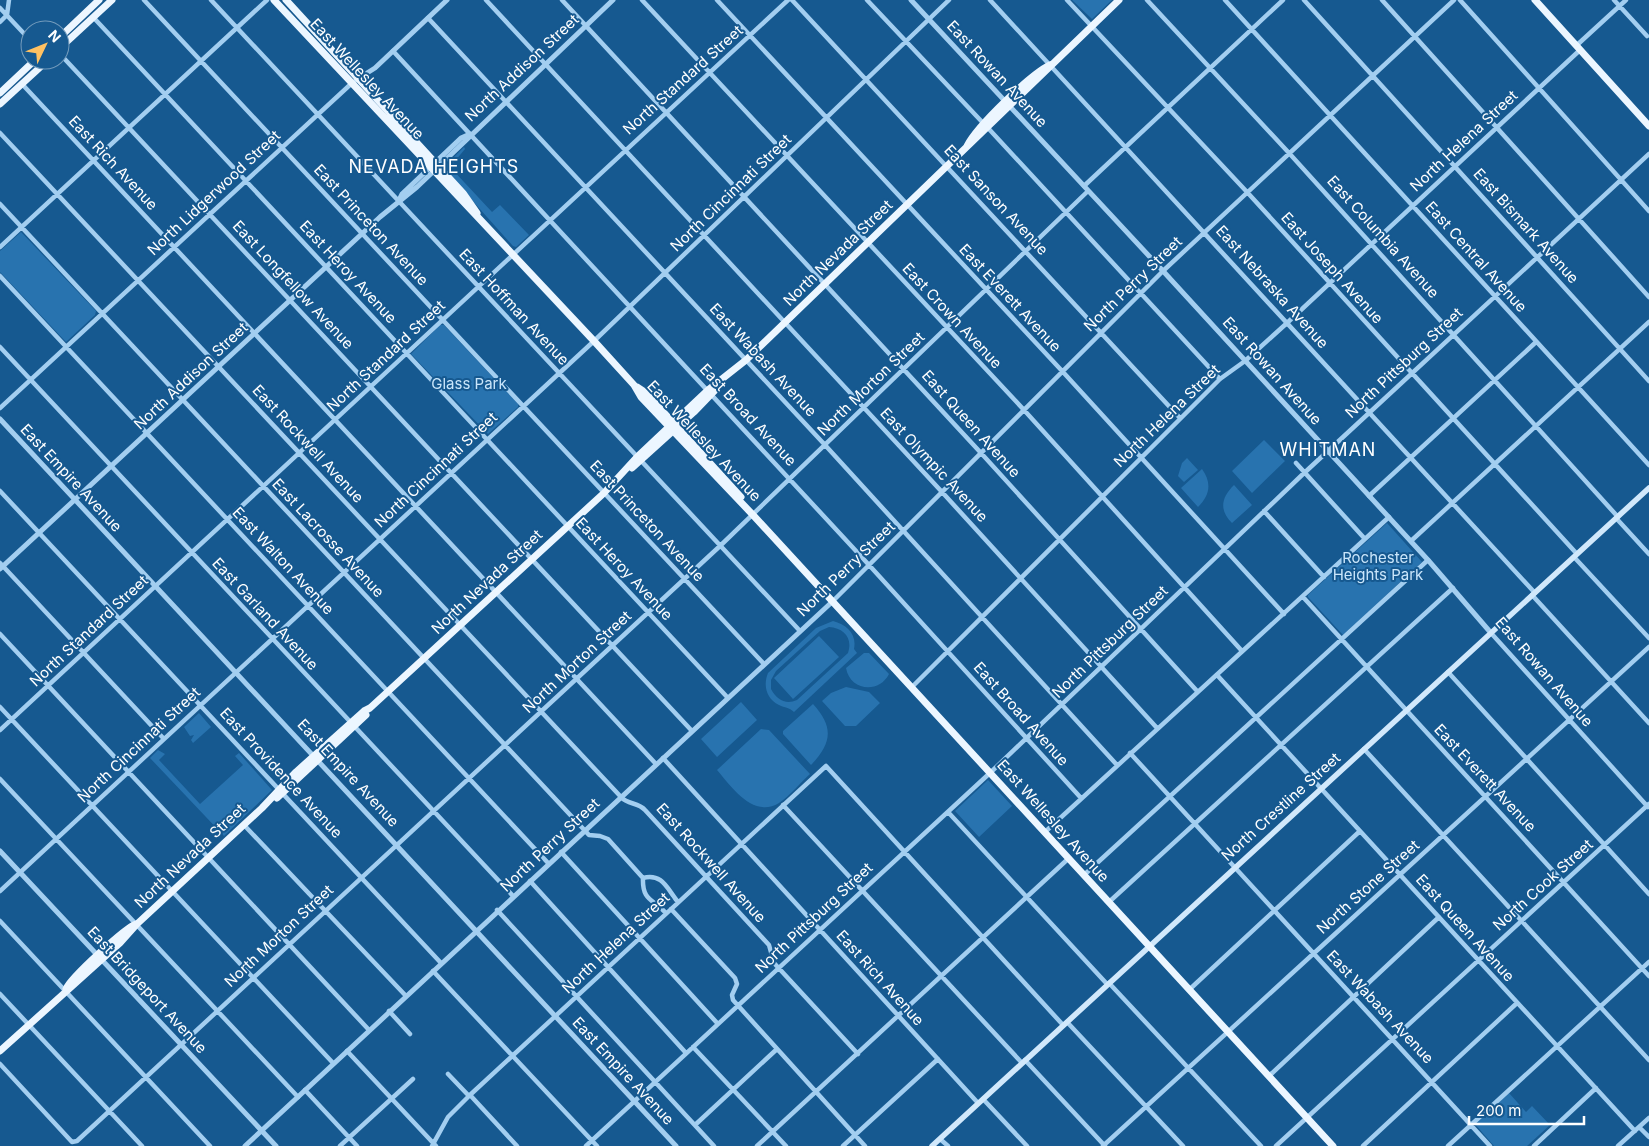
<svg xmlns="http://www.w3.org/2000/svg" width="1649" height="1146" viewBox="0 0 1649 1146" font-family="Inter,sans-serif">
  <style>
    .green { fill: #2873af; fill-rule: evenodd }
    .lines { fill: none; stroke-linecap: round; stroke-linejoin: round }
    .minor { stroke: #a3cef0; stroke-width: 4.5 }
    .tertiary { stroke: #a3cef0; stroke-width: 5 }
    .secondary { stroke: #d1e8fb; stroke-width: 5.5 }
    .primary { stroke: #ecf6ff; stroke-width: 7 }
    .labels { text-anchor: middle; stroke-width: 4; stroke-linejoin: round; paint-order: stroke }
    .street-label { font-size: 15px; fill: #fff; stroke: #165990 }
    .park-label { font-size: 15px; fill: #cae6fb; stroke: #165990 }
    .quarter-label { font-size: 18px; letter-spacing: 1px; fill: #fff; stroke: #165990 }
  </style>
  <rect width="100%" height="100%" fill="#165990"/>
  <path class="green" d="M1072,0H1112L1092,19Z
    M464,147L465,149L450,167L492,212L500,205L529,235L516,247L513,246L445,170L446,165Z
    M21,232L96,311L95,315L66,342L0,272V251Z
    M440,325H444L518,404V407L488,434L411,354Z
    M1264,440L1285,461L1252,493L1232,471Z
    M1187,458L1198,470L1184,482L1178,476L1182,463Z
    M1202,469C1212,483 1210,495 1198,507L1181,488Z
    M1234,485L1252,505L1232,523C1219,510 1221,498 1234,485Z
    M1387,523L1422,562L1343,635L1308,597V595Z
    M833,621C847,625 857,634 854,649L857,653L794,712C789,707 785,708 779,705C766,699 763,685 768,673L816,628ZM829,627C844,628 853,638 848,653L797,700C786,705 777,700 771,689V680L776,671L820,631Z
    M819,636L839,657L793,699L774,678Z
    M864,653H869L889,674C879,694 850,691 846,668Z
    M846,687L869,692L880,703L856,726H845L822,701L831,693Z
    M741,702L757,720L717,757L701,739Z
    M813,704C834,727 832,743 811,765L783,734V731Z
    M199,713L211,727L193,743L191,740L194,735L190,736L184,727Z
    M761,729L769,730L810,774C800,783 790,796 779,803C753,819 731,786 717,770Z
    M158,750L165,754L159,760L200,804L243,765L235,756L239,753L272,790L224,836L150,758Z
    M988,780L1012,806L979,837L955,811Z
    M1509,1093L1526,1112L1532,1106L1550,1125L1527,1146H1494L1475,1124Z"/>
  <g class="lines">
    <path class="minor" d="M144,0L764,664
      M211,0L800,631
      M486,0L942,492L1157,728
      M562,0L981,453L1197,691
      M642,0L1024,410L1242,651
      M717,0L1063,372L1284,614
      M792,0L1180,418
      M867,0L984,124
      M990,0L1535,593
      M1067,0L1247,192L1577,554
      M1147,0L1289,153L1618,517
      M1225,0L1649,465
      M1304,0L1649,381
      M1382,0L1649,297
      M1460,0L1649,211
      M1614,0L1647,36
      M0,8L30,40
      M93,17L728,698
      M428,18L825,445L1117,765
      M0,22L7,15L9,0
      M1577,45L1626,0
      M393,51L869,565L1081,798
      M60,54L692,731
      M22,84L656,764
      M988,128L1220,379
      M0,133L621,797C628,805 638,802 645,810L769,945L774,963L858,1054
      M1084,186L1283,0
      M0,204L589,835L600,836L608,839L643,878C642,901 653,899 666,913
      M0,247L267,0
      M0,276L549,864
      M0,347L513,896
      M0,408L352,83
      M1296,463L1365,539
      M0,491L441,963
      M1369,496L1536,342
      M1264,511L1324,577
      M1616,518L1649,554
      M1411,541L1649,322
      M1574,557L1649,638
      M0,563L164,739
      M1532,595L1649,723
      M1303,597L1649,976
      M833,601L1163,271L1454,0
      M1491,633L1648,807
      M0,634L369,1030
      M1448,672L1649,894
      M1217,675L1635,1131
      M912,687L1220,379L1245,361L1287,323L1580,50
      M0,707L333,1063
      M0,730L788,0
      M1364,749L1649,1060
      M1130,753L1490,1146
      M663,758L978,1103
      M0,779L298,1097
      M783,805L1022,1063
      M948,812L1107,984
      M244,825L406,996
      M1045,832L1389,517
      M561,852L718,1024
      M1084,875L1428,560
      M643,878C663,873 667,889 678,902
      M530,881L686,1053
      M0,891L594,341L949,0
      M1109,902L1453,588
      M671,909L735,978L737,984L732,995L733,1000L865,1146
      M497,910L714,1146
      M0,921L210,1146
      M433,971L597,1146
      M1109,983L1261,1146
      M1190,989L1360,831
      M0,994L142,1146
      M389,1011L410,1034
      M1067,1022L1183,1146
      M693,1047L786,1146
      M347,1051L436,1146
      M1025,1060L1105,1146
      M0,1064L72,1142L77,1141L720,546L1088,191
      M448,1074L469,1096
      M1269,1076L1439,917
      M305,1090L357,1146
      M470,1095L517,1146
      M983,1099L1027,1146
      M695,1125L777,1049
      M1639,1127L1649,1137
      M940,1139L948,1146
      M340,1146L413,1079
      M432,1146L448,1117L470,1095L826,766L1063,1025
      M586,1146L991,772L1302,475L1649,154
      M757,1146L1069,858
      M843,1146L938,1059
      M1103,1146L1649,647
      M1276,1146L1649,804
      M1363,1146L1517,1003
      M1448,1146L1649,962
      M1534,1146L1596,1088
      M1618,1146L1649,1118"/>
    <path class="tertiary" d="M911,0L1163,271L1428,560L1491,633
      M356,80L375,68L447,0
      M399,200L402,194L461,138L470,134
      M0,419L676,1146
      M0,569L380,217L417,187L613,0
      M0,851L276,1146
      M245,1146L833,601"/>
    <path class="secondary" d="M932,1146L1649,488"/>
    <path class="primary" d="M274,0L594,341L634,385L641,397L753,515L1333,1146
      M286,0L463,193L477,213
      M1535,0L1649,126
      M60,37L99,0
      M60,48L112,0
      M0,93L35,60
      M0,104L48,60
      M967,146C977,126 1030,75 1050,65
      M637,387L646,393L741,497
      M632,468L694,412L720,385
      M277,798L366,715
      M66,989C70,978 126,927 136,924
      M0,1051L120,943L137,924L262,808L296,772L364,711L370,708L604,493L637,457L708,390L746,360L1119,0"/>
  </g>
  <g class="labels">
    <g class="street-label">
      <text transform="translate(522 68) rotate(-43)" y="5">North Addison Street</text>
      <text transform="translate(997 74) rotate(47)" y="5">East Rowan Avenue</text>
      <text transform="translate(367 79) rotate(47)" y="5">East Wellesley Avenue</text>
      <text transform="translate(683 80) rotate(-42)" y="5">North Standard Street</text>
      <text transform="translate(1464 141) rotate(-43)" y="5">North Helena Street</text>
      <text transform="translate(113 163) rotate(47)" y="5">East Rich Avenue</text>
      <text transform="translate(214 193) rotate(-43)" y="5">North Lidgerwood Street</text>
      <text transform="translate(731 193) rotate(-44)" y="5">North Cincinnati Street</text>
      <text transform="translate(996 200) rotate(47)" y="5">East Sanson Avenue</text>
      <text transform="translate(371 225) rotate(47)" y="5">East Princeton Avenue</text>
      <text transform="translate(1526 226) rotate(48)" y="5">East Bismark Avenue</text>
      <text transform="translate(1383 237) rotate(48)" y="5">East Columbia Avenue</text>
      <text transform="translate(838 253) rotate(-44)" y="5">North Nevada Street</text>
      <text transform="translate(1476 257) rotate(48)" y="5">East Central Avenue</text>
      <text transform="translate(1332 268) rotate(48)" y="5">East Joseph Avenue</text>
      <text transform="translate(348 272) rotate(47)" y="5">East Heroy Avenue</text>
      <text transform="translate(1133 284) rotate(-44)" y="5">North Perry Street</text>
      <text transform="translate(293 285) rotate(47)" y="5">East Longfellow Avenue</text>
      <text transform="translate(1272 287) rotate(48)" y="5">East Nebraska Avenue</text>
      <text transform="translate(1010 298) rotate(47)" y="5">East Everett Avenue</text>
      <text transform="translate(514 307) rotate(47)" y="5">East Hoffman Avenue</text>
      <text transform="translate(952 316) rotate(47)" y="5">East Crown Avenue</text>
      <text transform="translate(386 356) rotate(-43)" y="5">North Standard Street</text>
      <text transform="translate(763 360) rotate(47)" y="5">East Wabash Avenue</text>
      <text transform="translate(1404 363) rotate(-43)" y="5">North Pittsburg Street</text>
      <text transform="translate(1272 371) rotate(48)" y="5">East Rowan Avenue</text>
      <text transform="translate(191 376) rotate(-43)" y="5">North Addison Street</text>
      <text transform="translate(871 384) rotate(-44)" y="5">North Morton Street</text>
      <text transform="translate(748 415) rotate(47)" y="5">East Broad Avenue</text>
      <text transform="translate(1167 416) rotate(-44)" y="5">North Helena Street</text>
      <text transform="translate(971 424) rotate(48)" y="5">East Queen Avenue</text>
      <text transform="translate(704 441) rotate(47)" y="5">East Wellesley Avenue</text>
      <text transform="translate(308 444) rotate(47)" y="5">East Rockwell Avenue</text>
      <text transform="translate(934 465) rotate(47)" y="5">East Olympic Avenue</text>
      <text transform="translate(436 470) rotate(-43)" y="5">North Cincinnati Street</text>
      <text transform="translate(71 478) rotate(47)" y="5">East Empire Avenue</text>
      <text transform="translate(647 521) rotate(47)" y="5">East Princeton Avenue</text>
      <text transform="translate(328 538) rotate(47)" y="5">East Lacrosse Avenue</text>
      <text transform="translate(283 561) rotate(47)" y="5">East Walton Avenue</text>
      <text transform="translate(624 569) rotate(47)" y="5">East Heroy Avenue</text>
      <text transform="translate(846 569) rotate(-44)" y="5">North Perry Street</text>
      <text transform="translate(487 582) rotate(-43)" y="5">North Nevada Street</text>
      <text transform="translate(265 614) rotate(47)" y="5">East Garland Avenue</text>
      <text transform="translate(89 631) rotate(-43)" y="5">North Standard Street</text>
      <text transform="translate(1110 642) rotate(-44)" y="5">North Pittsburg Street</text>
      <text transform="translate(577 662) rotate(-43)" y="5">North Morton Street</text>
      <text transform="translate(1544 672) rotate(49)" y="5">East Rowan Avenue</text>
      <text transform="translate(1021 714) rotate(48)" y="5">East Broad Avenue</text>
      <text transform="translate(139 745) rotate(-43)" y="5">North Cincinnati Street</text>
      <text transform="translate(281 773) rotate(47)" y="5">East Providence Avenue</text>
      <text transform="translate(348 773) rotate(47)" y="5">East Empire Avenue</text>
      <text transform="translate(1485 778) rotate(47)" y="5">East Everett Avenue</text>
      <text transform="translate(1281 807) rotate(-42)" y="5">North Crestline Street</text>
      <text transform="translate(1053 821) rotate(48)" y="5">East Wellesley Avenue</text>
      <text transform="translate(550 845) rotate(-43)" y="5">North Perry Street</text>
      <text transform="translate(190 856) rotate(-43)" y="5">North Nevada Street</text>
      <text transform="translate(711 863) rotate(48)" y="5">East Rockwell Avenue</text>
      <text transform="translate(1543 885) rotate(-42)" y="5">North Cook Street</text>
      <text transform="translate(1368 887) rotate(-42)" y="5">North Stone Street</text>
      <text transform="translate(814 918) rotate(-43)" y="5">North Pittsburg Street</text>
      <text transform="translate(1465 928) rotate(48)" y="5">East Queen Avenue</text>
      <text transform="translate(279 936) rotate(-43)" y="5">North Morton Street</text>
      <text transform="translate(616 943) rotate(-43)" y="5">North Helena Street</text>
      <text transform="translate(880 978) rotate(48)" y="5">East Rich Avenue</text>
      <text transform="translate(147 990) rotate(47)" y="5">East Bridgeport Avenue</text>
      <text transform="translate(1380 1007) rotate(47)" y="5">East Wabash Avenue</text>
      <text transform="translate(623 1071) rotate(47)" y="5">East Empire Avenue</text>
    </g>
    <g class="park-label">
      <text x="469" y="389">Glass Park</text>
      <text x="1378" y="563">Rochester<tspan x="1378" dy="17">Heights Park</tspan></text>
    </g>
    <g class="quarter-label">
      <text x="434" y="173">NEVADA HEIGHTS</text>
      <text x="1328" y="456">WHITMAN</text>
    </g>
  </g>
  <g transform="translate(45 45) rotate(47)"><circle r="24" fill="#165990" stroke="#739bbc"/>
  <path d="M0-4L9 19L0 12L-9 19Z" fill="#ffc162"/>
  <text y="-8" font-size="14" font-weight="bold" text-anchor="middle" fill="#ffffff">N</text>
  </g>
  <path d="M1469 1116v8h115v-8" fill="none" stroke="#ffffff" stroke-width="2.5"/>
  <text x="1476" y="1116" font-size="15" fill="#ffffff" stroke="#165990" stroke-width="4" paint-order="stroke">200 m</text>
</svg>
